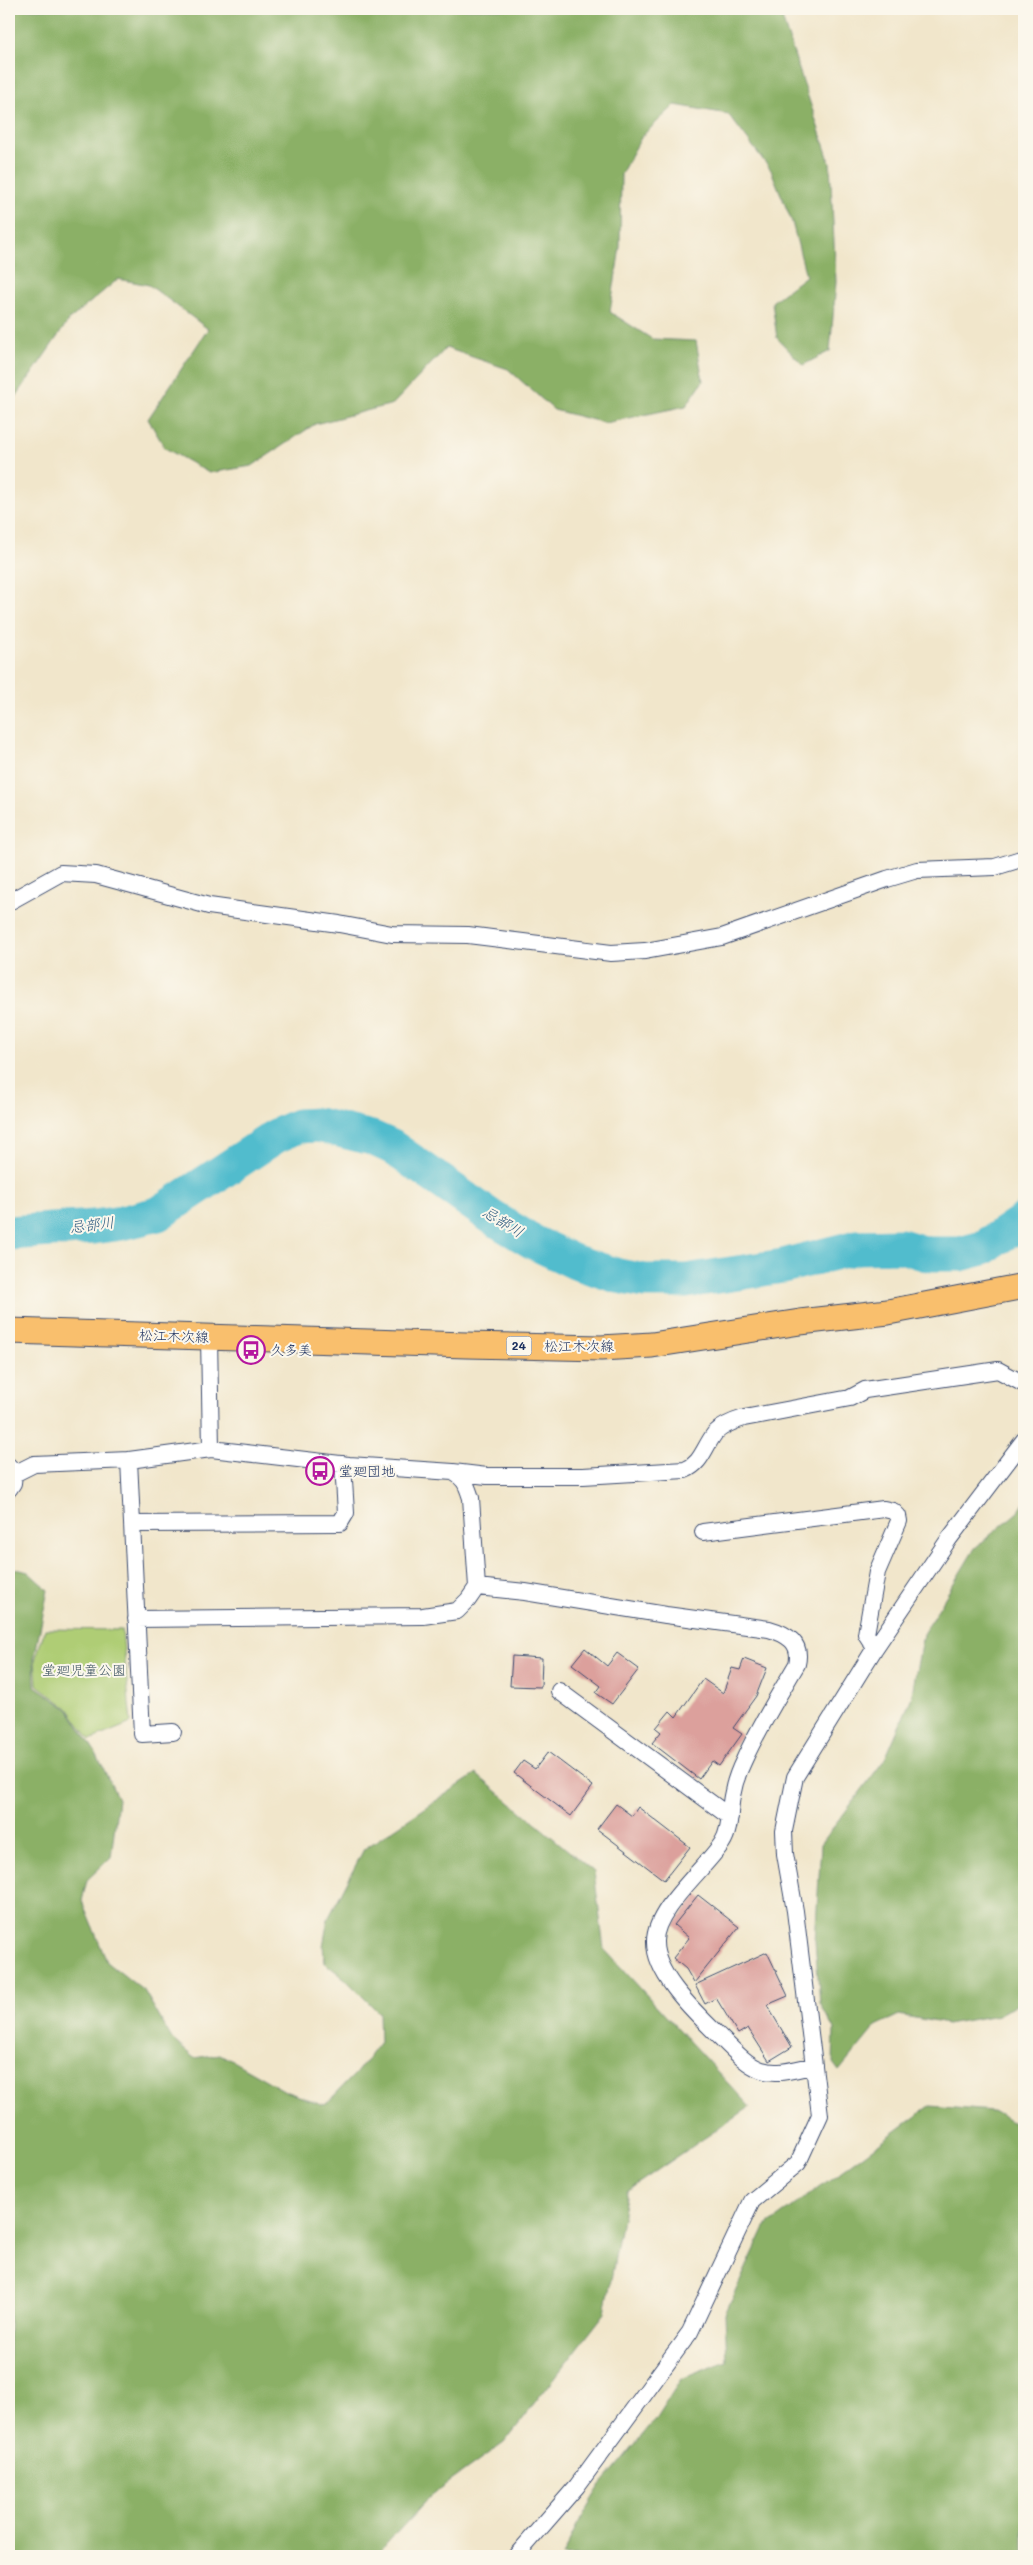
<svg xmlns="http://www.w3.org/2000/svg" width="1033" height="2565" viewBox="0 0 1033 2565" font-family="Mali,'Klee One',sans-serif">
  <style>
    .green { fill: #afcd74; stroke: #657e69 }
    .forest { fill: #8bb066; stroke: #537062 }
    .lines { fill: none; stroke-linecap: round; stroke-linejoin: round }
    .river { stroke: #51bccd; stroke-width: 35 }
    .building { fill: #dca09c }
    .minor-casing { stroke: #3b4a6e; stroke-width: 18 }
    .primary-casing { stroke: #3b4a6e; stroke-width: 27 }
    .minor { stroke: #fff; stroke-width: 16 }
    .primary { stroke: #f9bf6d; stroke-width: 25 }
    .labels { text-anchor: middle; stroke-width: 4; stroke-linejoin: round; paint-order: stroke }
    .shield { fill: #fbf7ec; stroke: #5e6b89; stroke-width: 1 }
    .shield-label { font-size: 12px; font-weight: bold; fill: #1b2f5e }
    .street-label { font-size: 14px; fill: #1b2f5e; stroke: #fbf7ec }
    .poi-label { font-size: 14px; fill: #1b2f5e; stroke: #fbf7ec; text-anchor: start }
    .park-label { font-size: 14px; fill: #405664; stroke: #fbf7ec }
    .water-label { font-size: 15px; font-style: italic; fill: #2b597f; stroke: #fbf7ec }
  </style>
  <rect width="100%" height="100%" fill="#fbf7ec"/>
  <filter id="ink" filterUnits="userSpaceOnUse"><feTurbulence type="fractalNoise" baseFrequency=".02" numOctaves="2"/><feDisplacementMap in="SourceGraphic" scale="10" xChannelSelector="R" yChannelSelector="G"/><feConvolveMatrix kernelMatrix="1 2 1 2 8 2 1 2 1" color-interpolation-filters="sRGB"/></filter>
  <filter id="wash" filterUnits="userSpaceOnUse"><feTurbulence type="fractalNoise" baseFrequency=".0096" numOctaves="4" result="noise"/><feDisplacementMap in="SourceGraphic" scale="20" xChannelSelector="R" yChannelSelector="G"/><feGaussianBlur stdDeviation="1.12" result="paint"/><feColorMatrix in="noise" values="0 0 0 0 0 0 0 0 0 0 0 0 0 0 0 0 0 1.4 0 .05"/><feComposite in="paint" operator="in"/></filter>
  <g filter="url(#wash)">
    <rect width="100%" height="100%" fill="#f1e6cb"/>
    <path class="green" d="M45,1629L122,1630L131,1723L90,1740L68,1708L37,1685L35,1660Z"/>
    <path class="forest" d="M9,9H779L830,163L836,282L830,351L803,365L777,338L772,302L806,276L792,222L771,170L728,114L675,105L642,136L621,174L620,247L610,312L652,339L696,341L703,381L686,406L605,423L554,410L508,369L446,348L393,404L315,424L252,466L209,473L165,448L148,419L208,329L149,285L118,279L69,320L9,407Z
      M1024,1503V2000L998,2015L947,2024L899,2015L876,2026L839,2071L833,2063L834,2030L820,2003L815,1941L821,1844L885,1759L911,1699L923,1634L975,1548L1019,1511Z
      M9,1567L28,1572L48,1590L34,1659L35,1686L68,1709L96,1753L118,1799L111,1857L87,1880L82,1901L107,1962L145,1992L172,2039L194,2058L220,2054L287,2092L325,2105L356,2073L380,2042L379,2013L344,1978L325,1963L323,1946L328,1919L364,1849L476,1774L594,1872L604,1949L750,2107L627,2191L605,2313L504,2443L433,2494L375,2556H9Z
      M930,2106L993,2111L1024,2129V2556H562L580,2519L600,2486L655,2420L681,2379L727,2361L725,2314L765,2227Z"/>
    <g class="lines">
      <path class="river" d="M9,1233L94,1227L122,1223L158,1214L276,1136L298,1126L318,1125L372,1138L392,1147L493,1218L535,1243L575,1262L618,1276L645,1281H686L783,1266L857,1247L901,1246L927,1254H960L983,1248L1024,1220"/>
    </g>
    <g id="blocks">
      <path class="building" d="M585,1648L607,1666L617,1653L639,1669L612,1704L596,1693L601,1686L572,1664Z
        M512,1656L542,1658L541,1687L510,1686Z
        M744,1659L767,1668L756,1696L733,1728L742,1734L719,1766L712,1761L699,1779L652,1743L661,1732L656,1728L670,1711L676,1717L703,1679L723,1693L732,1668L740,1670Z
        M548,1752L593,1786L571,1816L514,1773L523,1761L535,1769Z
        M616,1804L632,1816L638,1807L690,1847L664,1880L597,1829Z
        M698,1895L739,1927L694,1983L686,1969L673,1958L689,1938L674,1925Z
        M767,1952L788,1996L767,2005L792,2047L769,2061L748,2028L738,2034L716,1998L705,2004L695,1985Z"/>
    </g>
  </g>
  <g filter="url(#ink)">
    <use href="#blocks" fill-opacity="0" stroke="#3b4a6e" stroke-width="1"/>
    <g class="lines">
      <defs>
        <path id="minor" d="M9,902L61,873L96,875L209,906L339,924L392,934L468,935L611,953L645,951L722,937L887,879L917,870L995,867L1024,858
          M209,1337L211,1449
          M9,1466L14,1474L13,1483L9,1489
          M453,1472L487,1476H583L685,1470C702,1463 704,1447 715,1433C723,1425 734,1421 744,1418L850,1398L865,1390L998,1370L1024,1384
          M14,1474L34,1464L129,1460
          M132,1524L340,1523L346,1513L343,1464
          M703,1532L884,1509L893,1511L898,1516L899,1521L877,1572L866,1634L875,1648
          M477,1587L525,1592L666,1615L769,1629C787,1634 802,1643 797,1664C779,1695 759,1727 744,1760C739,1770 734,1784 732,1796C729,1812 731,1829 722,1843C704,1870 655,1909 655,1941C654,1974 695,2012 716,2033C755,2072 760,2080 814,2065
          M136,1619L423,1616L457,1611L468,1600L477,1587L471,1498C467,1486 465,1478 453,1472L349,1465L211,1449L129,1460L142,1734L173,1732
          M559,1691L730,1817
          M516,2556L577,2486L690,2332L752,2201L798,2163L820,2115L795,1911L785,1854L784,1831L795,1777L875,1648L949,1539L1024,1440"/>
        <path id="primary" d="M9,1331L466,1345L601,1348L652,1345L800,1322L888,1312L1024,1286"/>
      </defs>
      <use href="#minor" class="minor-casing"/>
      <use href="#primary" class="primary-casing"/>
      <use href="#minor" class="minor"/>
      <use href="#primary" class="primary"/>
    </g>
  </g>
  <defs>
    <symbol id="bus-ring" viewBox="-11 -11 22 22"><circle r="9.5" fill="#fbf7ec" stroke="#b5179e" stroke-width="1.5"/><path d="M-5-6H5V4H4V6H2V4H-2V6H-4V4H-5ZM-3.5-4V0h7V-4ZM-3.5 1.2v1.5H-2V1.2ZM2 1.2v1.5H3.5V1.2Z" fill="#b5179e"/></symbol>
  </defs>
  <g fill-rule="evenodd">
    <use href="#bus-ring" x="235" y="1334" width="32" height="32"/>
    <use href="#bus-ring" x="304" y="1455" width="32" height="32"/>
  </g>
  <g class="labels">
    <rect class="shield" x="506.5" y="1336.5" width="25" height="19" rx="4"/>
    <g class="shield-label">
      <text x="519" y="1350">24</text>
    </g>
    <g class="street-label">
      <text transform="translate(174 1336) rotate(2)" y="5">松江木次線</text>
      <text x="579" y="1351">松江木次線</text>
    </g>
    <g class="poi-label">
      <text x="270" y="1355">久多美</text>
      <text x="339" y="1476">堂廻団地</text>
    </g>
    <g class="park-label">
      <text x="84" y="1675">堂廻児童公園</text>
    </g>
    <g class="water-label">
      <text transform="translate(503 1222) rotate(31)" y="5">忌部川</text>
      <text transform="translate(92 1225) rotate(-7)" y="5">忌部川</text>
    </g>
  </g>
  <rect width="1033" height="2565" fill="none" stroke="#fbf7ec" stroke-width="30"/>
</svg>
